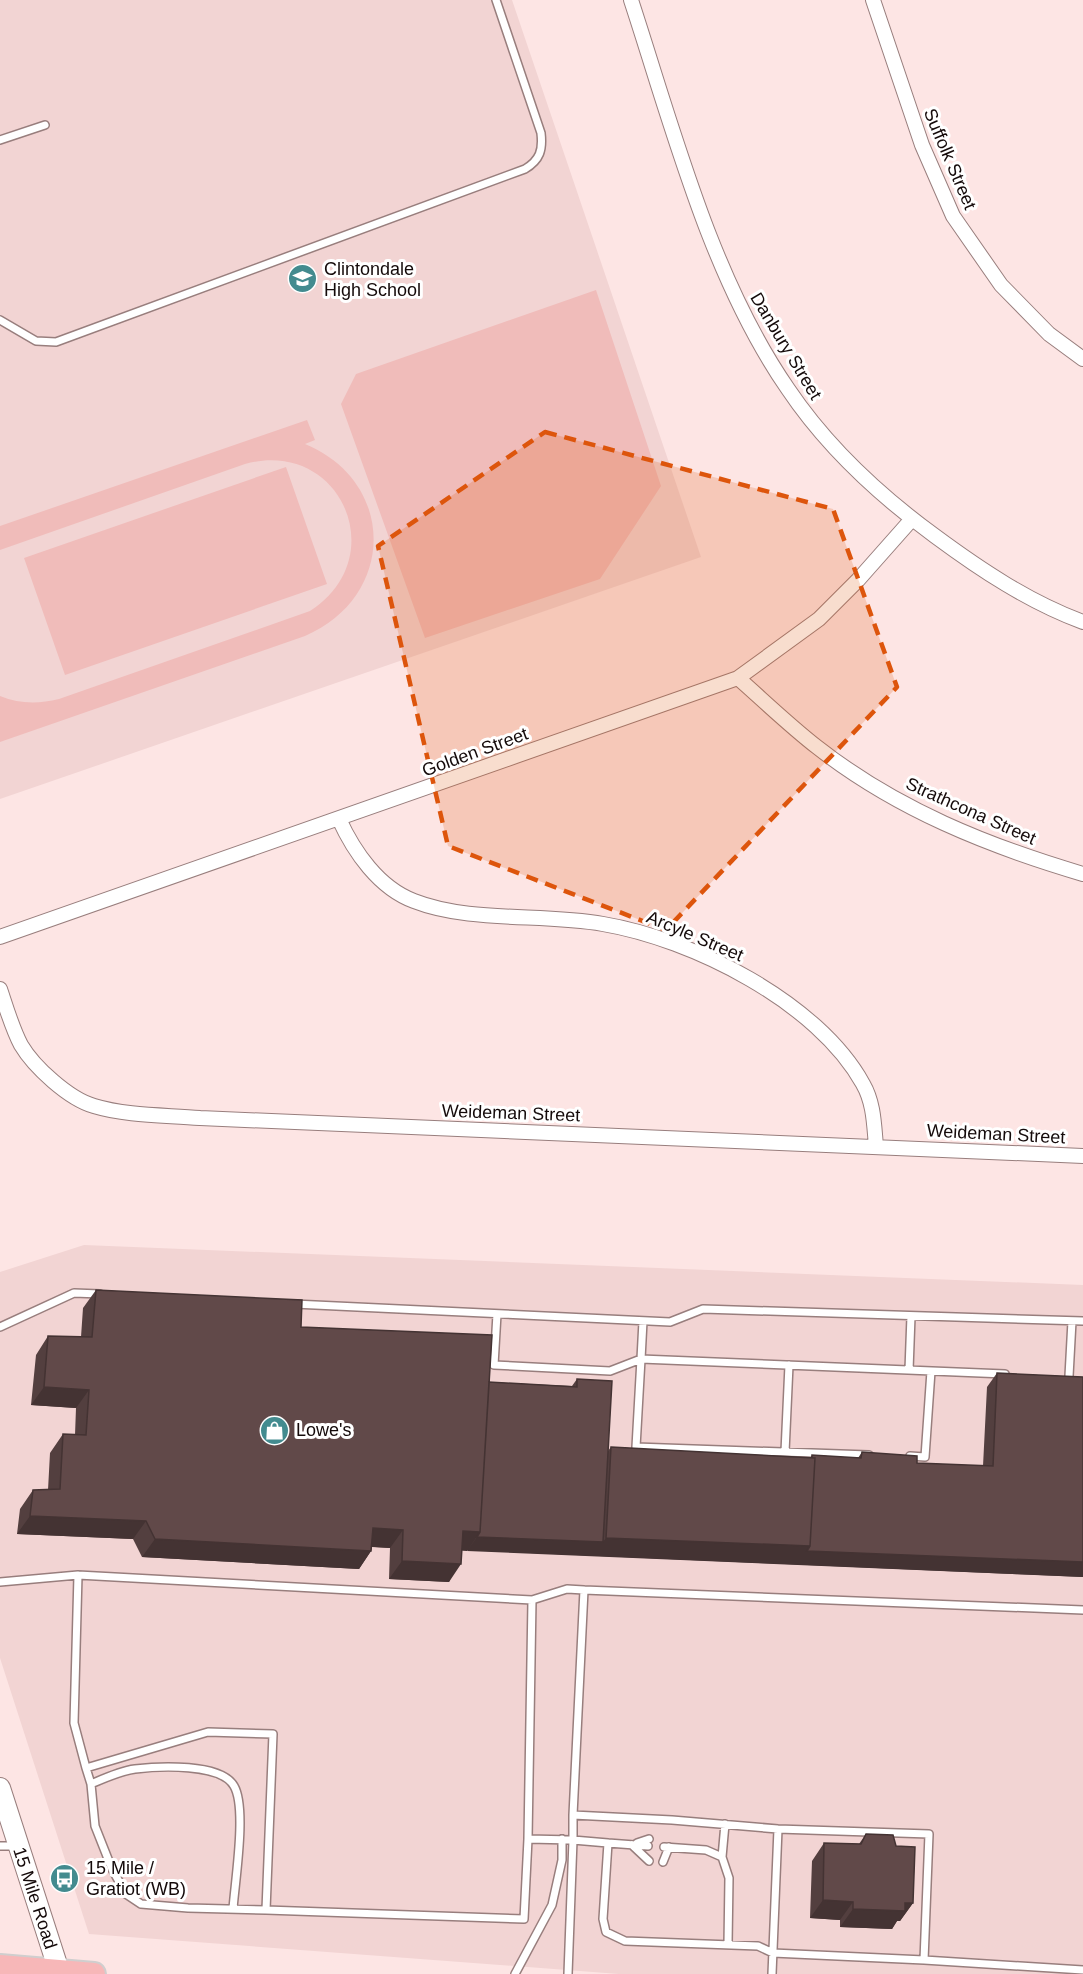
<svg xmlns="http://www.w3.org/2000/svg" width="1083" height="1974" viewBox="0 0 1083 1974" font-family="Arial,sans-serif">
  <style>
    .built { fill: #f2d4d3 }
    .green { fill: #f0bcba }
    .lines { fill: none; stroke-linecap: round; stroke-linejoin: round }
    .lane-casing { stroke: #987e7d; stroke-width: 10 }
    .street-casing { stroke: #987e7d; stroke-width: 16 }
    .secondary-casing { stroke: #987e7d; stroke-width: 22 }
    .primary-casing { stroke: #d0cece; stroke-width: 26 }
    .lane { stroke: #fff; stroke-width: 7 }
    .street { stroke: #fff; stroke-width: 14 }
    .secondary { stroke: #fff; stroke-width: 20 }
    .primary { stroke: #f7b7b8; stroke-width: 22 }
    .wall { fill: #533f3f }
    .shaded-wall { fill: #433 }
    .building { fill: #614949; stroke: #433; stroke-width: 1.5 }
    .marked { fill: #dd550c; fill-opacity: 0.2; stroke: #dd550c; stroke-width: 4.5; stroke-dasharray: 12 8; stroke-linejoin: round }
    .labels { text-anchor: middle; stroke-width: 6; stroke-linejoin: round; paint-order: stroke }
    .street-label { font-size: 18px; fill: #140a0a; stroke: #fff }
    .poi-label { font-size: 18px; fill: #140a0a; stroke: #fff; text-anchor: start }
  </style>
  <rect width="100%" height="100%" fill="#fde5e4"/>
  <path class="built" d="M0,0H512L701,557L0,799Z
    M84,1245L1083,1285V1974H619L89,1934L0,1658V1272Z"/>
  <path class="green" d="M596,290L661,486L600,579L425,638L341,404L356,374Z
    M307,420L315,440L305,444C397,482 396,597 305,636L0,742V696C20,704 38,704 59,699L310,611C393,558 341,438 245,464L0,550V526Z
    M286,467L327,584L65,675L24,558Z"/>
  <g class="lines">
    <defs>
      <path id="lane" d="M0,140L45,125
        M0,320L36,341L56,342L525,169C540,160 543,150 541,133L496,0
        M294,1304L670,1322L703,1309L1083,1321
        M497,1314L494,1365L610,1371L641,1359L636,1447L869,1455
        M643,1321L641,1359L1005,1374
        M0,1327L74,1293L100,1294
        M909,1370L911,1316
        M1069,1376L1072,1321
        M785,1452L789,1365
        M910,1456L925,1457L931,1371
        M78,1575L532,1600L567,1589L584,1590
        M0,1582L78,1575L74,1723L86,1768L208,1732L273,1734L266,1910L524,1919L528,1839L532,1600
        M86,1768L91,1784L95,1826L112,1869L126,1894L141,1904L188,1908L266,1910
        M91,1784C105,1778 120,1771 135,1769C159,1766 221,1763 234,1786C247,1808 235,1881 233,1909
        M573,1815L672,1820L778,1829L929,1834L924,1960L773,1953L758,1946L625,1941L606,1932L603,1919L608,1843L573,1840V1815L584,1590L1083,1610
        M528,1839L573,1840L568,1974
        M608,1843L648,1846
        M637,1843L649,1839
        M632,1845L649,1861
        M0,1846H16
        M664,1847L706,1850L722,1857L729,1878L728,1944
        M722,1857L725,1824
        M663,1862L669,1847
        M924,1960L1083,1970
        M515,1974L552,1905L562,1860V1839
        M772,1974L778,1829"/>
      <path id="street" d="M631,0C673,128 711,278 788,389C827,447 879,495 935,536C981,570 1029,602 1083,622
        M873,0L922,145L953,216L1001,285L1049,334L1083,359
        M738,678C764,701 790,726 817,747C896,809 988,846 1083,874
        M339,819C354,852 379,888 414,901C470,923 543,913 603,924C692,939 818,1002 863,1084C874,1103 874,1125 876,1146
        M0,937L738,678L819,619L858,580L912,519
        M0,989C6,1007 12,1028 21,1045C34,1067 69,1099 94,1106C127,1116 165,1115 200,1118L1083,1156"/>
      <path id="secondary" d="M0,1788L60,1974"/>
      <path id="primary" d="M0,1966L94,1974"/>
    </defs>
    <use href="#lane" class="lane-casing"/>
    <use href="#street" class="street-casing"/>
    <use href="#secondary" class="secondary-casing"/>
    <use href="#primary" class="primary-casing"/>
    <use href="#lane" class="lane"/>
    <use href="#street" class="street"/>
    <use href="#secondary" class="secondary"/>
    <use href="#primary" class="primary"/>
  </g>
  <path class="wall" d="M96,1290L301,1327L489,1382L572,1386L577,1379L608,1451L611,1447L810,1458L812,1455L858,1458L862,1452L917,1463L983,1466L987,1387L997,1373L1083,1377V1577L462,1550L449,1582L389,1579L390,1548L372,1547L371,1551L359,1569L142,1557L133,1539L17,1534L20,1509L33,1490H48L50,1453L63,1434L75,1435L76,1408L31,1405L36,1355L48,1336L81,1337L83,1308Z
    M866,1834L913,1903L900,1921H897L892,1929L840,1927V1920L810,1918L812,1861L824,1843L859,1844Z"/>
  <path class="shaded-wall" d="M44,1387L89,1390L76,1408L31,1405Z
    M30,1516L146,1521L133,1539L17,1534Z
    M373,1528L403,1530L390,1548L360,1546Z
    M463,1531L480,1532L467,1551L450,1550Z
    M477,1537L603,1542L606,1538L810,1546L1083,1562V1577L467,1551Z
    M155,1539L371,1551L359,1569L142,1557Z
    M402,1561L461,1564L449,1582L389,1579Z
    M823,1900L853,1902L840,1920L810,1918Z
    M905,1903H913L900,1921H897L892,1929L840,1927L853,1909Z"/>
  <path class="building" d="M96,1290L302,1300L301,1327L492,1335L480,1532L463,1531L461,1564L402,1561L403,1530L373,1528L371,1551L155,1539L146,1521L30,1516L33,1490L60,1489L63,1434L86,1435L89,1390L44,1387L48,1336L92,1337Z
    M997,1373L1083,1377V1562L807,1551L810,1546L815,1458H812V1455L861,1458L862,1452L917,1456V1463L993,1466Z
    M577,1379L612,1381L603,1542L477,1537L480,1532L489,1382L577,1387Z
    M611,1447L815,1458L810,1546L606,1538Z
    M866,1834L893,1835L896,1846L915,1847L913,1903H905V1911L853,1909V1902L823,1900L824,1843L861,1844Z"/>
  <path class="marked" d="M545,432L833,509L897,687L666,930L448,846L378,546Z"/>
  <defs>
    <symbol id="school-disc" viewBox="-11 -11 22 22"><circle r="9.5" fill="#438b8f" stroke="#fff"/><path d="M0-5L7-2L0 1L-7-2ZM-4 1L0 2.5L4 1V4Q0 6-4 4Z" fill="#fff"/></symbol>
    <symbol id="shop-disc" viewBox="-11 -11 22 22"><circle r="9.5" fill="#438b8f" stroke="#fff"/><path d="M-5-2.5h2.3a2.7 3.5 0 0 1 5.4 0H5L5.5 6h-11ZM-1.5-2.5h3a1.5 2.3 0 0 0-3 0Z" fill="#fff"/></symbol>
    <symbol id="bus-disc" viewBox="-11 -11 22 22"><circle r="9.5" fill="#438b8f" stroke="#fff"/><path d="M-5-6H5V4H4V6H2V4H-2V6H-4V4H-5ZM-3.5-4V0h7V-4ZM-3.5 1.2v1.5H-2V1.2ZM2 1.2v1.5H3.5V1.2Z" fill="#fff"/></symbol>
  </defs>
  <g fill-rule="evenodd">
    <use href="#school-disc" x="286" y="262" width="33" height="33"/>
    <use href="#shop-disc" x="258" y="1414" width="33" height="33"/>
    <use href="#bus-disc" x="48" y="1862" width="33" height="33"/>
  </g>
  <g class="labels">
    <g class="street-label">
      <text transform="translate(950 159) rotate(67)" y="6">Suffolk Street</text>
      <text transform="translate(786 346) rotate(59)" y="6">Danbury Street</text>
      <text transform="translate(475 752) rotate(-20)" y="6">Golden Street</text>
      <text transform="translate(971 811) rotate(24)" y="6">Strathcona Street</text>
      <text transform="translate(695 936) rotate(23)" y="6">Arcyle Street</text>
      <text transform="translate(511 1113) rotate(2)" y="6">Weideman Street</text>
      <text transform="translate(996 1134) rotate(3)" y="6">Weideman Street</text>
      <text transform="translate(35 1898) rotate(72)" y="6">15 Mile Road</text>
    </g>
    <g class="poi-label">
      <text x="324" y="275">Clintondale<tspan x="324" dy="21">High School</tspan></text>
      <text x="296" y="1436">Lowe's</text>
      <text x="86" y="1874">15 Mile /<tspan x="86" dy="21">Gratiot (WB)</tspan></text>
    </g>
  </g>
</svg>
